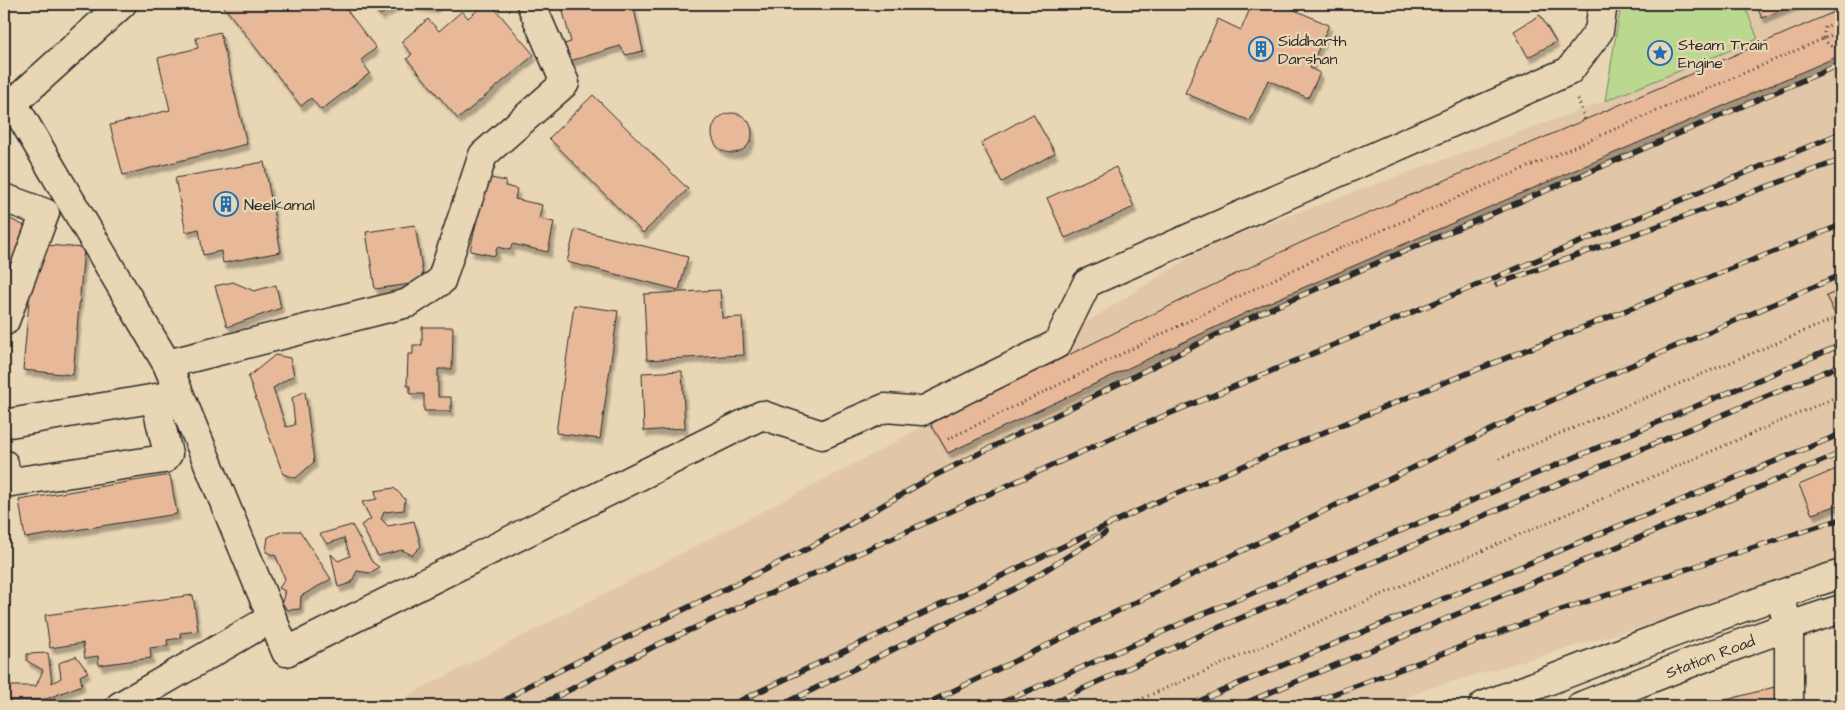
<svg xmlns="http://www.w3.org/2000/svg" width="1845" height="710" viewBox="0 0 1845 710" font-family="'Architects Daughter',sans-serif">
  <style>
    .built { fill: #e1c7a7 }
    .green { fill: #bad890; stroke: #72825e }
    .building { fill: #e8b999; stroke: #2b2b2b; filter: url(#shadow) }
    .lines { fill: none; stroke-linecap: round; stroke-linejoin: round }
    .minor-casing { stroke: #2b2b2b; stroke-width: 31 }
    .secondary-casing { stroke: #2b2b2b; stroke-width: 31 }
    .path { stroke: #2b2b2b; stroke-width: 3; stroke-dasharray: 1 4; stroke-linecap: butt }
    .minor { stroke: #e9d6b4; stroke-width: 28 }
    .secondary { stroke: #e9d6b4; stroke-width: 28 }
    .rail-casing { stroke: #2b2b2b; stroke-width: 5.5 }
    .rail { stroke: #e9d6b4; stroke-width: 4; stroke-dasharray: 11; stroke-linecap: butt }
    .labels { text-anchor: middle; stroke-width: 4.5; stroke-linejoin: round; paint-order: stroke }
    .poi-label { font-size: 16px; fill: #2b2b2b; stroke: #e9d6b4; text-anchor: start }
    .street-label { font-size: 16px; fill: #2b2b2b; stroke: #e9d6b4 }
  </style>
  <defs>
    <filter id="shadow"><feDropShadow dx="3" dy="5.5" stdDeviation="1" flood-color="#0004"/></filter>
  </defs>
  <rect width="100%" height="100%" fill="#e9d6b4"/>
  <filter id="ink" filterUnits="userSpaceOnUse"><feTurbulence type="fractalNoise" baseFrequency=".02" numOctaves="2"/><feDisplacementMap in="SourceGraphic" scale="10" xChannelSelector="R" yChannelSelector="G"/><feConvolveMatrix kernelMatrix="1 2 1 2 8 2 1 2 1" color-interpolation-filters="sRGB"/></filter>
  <g filter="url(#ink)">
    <path class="built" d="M1621,4H1841V569L1430,688L1385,706H388L898,441L1211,244L1605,101Z"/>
    <path class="green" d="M1621,4H1744L1758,39L1605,101Z"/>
    <path class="building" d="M222,4H342L376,48L361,60L370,73L321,110L311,98L301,106Z
      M371,4H398L380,15Z
      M409,4H438L433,8Z
      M485,4H491L534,55L458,119L407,59L412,54L401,42L428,19L439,31L462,11L468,18Z
      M561,4H633L643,51L626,55L620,46L570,61L564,44L571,42Z
      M1252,4H1281L1329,25L1310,68L1320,73L1308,98L1268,80L1250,121L1185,93L1218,19L1241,30Z
      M1756,4H1797L1762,18Z
      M1841,9V55L1254,309L948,453L931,424L961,407L1300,243Z
      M1540,15L1556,42L1528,57L1514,31Z
      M220,32L247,144L123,175L110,125L170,110L158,58L198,48L196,38Z
      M593,95L688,189L643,233L549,138Z
      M712 133a20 20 0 1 1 40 0a20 20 0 1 1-40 0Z
      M1033,114L1055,153L1002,182L981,143Z
      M264,162L281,252L223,263L221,251L203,255L199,229L186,232L175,178Z
      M1116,167L1134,207L1065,238L1047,198Z
      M486,177L506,181L505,186L517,189L515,199L542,205L539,219L554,222L548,252L512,244L510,250L497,247L495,256L470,251Z
      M4,216L31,229L4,286Z
      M415,225L424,282L375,289L366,232Z
      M575,229L688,257L679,290L567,262Z
      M34,244L84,248L73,375L23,370Z
      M233,282L254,291L276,285L281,308L227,327L215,286Z
      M720,290L722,318L742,317L744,355L647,360L644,294Z
      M1841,290V326L1826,296Z
      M574,305L618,311L600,439L556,433Z
      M422,327H453L452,369H438V397H451V411H424V394H410V386H407L408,354H413V345H422Z
      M275,355L290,358L294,375L273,388L286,427L295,425L292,398L305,391L314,462L296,478L283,474L248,377Z
      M682,371L685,428L644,431L642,373Z
      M1841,467V504L1812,514L1799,485Z
      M170,475L177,514L25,538L19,500Z
      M394,488L405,499L404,510L384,512L381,519L388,526L414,521L421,546L412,555L402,550L378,556L361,525L371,519L362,502L377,499L375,491Z
      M352,525L372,562L379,567L370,573L357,571L351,583L338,587L331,554L338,561L350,556L344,538L327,544L320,534Z
      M283,531H300L331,579L301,596L300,609L287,610L282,602L285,591L279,588L285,579L276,556L266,552L268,537Z
      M193,595L198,631L180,633L181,638L167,640L168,646L150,648L151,658L99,665L98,656L85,658L83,643L50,648L45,615Z
      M48,653L52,683L61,678L59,663L76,656L88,672L80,676L82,685L46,699L7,701L8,686H36L43,670L27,661V654Z
      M1837,657H1841V706Z
      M1778,686V706H1716L1715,703Z"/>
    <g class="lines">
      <defs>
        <path id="minor" d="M13,103L167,364L272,618
          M4,110L13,103L122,4
          M4,198L45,213L5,321
          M167,364L408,303L441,281L483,155L565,83L531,4
          M4,424L174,395
          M4,464L6,477L12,482L164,459L168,454L155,399
          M1779,595L1789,626V706
          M120,706L272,618L286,652L762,415L822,435L885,408L922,411L1057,344L1087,283L1569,71L1599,31L1603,4"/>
        <path id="secondary" d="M1483,706C1602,660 1720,613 1841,574
          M1581,706C1667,672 1753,637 1841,609"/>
      </defs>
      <use href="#minor" class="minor-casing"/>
      <use href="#secondary" class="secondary-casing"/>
      <path class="path" d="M1823,38L1825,27L1841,20
        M1823,39L1833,48L1841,45
        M1578,99L1585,120
        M948,439L1309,262L1841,31
        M1499,459L1841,316
        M1125,706L1841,395"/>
      <use href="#minor" class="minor"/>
      <use href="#secondary" class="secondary"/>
      <defs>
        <path id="rail" d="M1497,284L1841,160
          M496,706L528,686L807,549L932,477L1258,314L1841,64
          M538,706L657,645L1123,433L1841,133
          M729,706L1154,503L1423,391L1841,225
          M780,706L1020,586L1105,533
          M922,706L1565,394L1841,275
          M994,706L1203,614L1841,345
          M1045,706L1210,631L1841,365
          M1188,706L1240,683L1841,434
          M1238,706L1841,453
          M1301,706L1558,611L1841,519"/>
      </defs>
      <use href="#rail" class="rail-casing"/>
      <use href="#rail" class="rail"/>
    </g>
  </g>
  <defs>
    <symbol id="building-ring" viewBox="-11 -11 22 22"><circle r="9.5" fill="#e9d6b4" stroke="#1f6fb2" stroke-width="1.5"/><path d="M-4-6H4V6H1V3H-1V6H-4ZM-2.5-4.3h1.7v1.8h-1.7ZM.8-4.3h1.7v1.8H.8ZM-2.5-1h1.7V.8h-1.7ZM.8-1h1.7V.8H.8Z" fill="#1f6fb2"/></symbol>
    <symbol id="sight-ring" viewBox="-11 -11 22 22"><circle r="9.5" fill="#e9d6b4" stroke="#1f6fb2" stroke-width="1.5"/><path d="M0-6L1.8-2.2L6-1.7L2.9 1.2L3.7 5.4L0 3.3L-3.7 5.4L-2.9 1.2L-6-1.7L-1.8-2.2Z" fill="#1f6fb2"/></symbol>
  </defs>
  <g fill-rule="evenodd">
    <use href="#building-ring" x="1247" y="35" width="28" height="28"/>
    <use href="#sight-ring" x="1646" y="39" width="28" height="28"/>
    <use href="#building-ring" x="212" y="190" width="28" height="28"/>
  </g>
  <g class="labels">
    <g class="poi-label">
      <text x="1278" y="46">Siddharth<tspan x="1278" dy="18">Darshan</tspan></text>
      <text x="1678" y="50">Steam Train<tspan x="1678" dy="18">Engine</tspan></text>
      <text x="244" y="210">Neelkamal</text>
    </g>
    <g class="street-label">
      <text transform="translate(1710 656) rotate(-21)" y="6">Station Road</text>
    </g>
  </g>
  <rect width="1845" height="710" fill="none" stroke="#e9d6b4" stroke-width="20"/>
  <rect x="10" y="10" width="1825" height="690" fill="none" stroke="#2b2b2b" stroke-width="2" filter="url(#ink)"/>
</svg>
